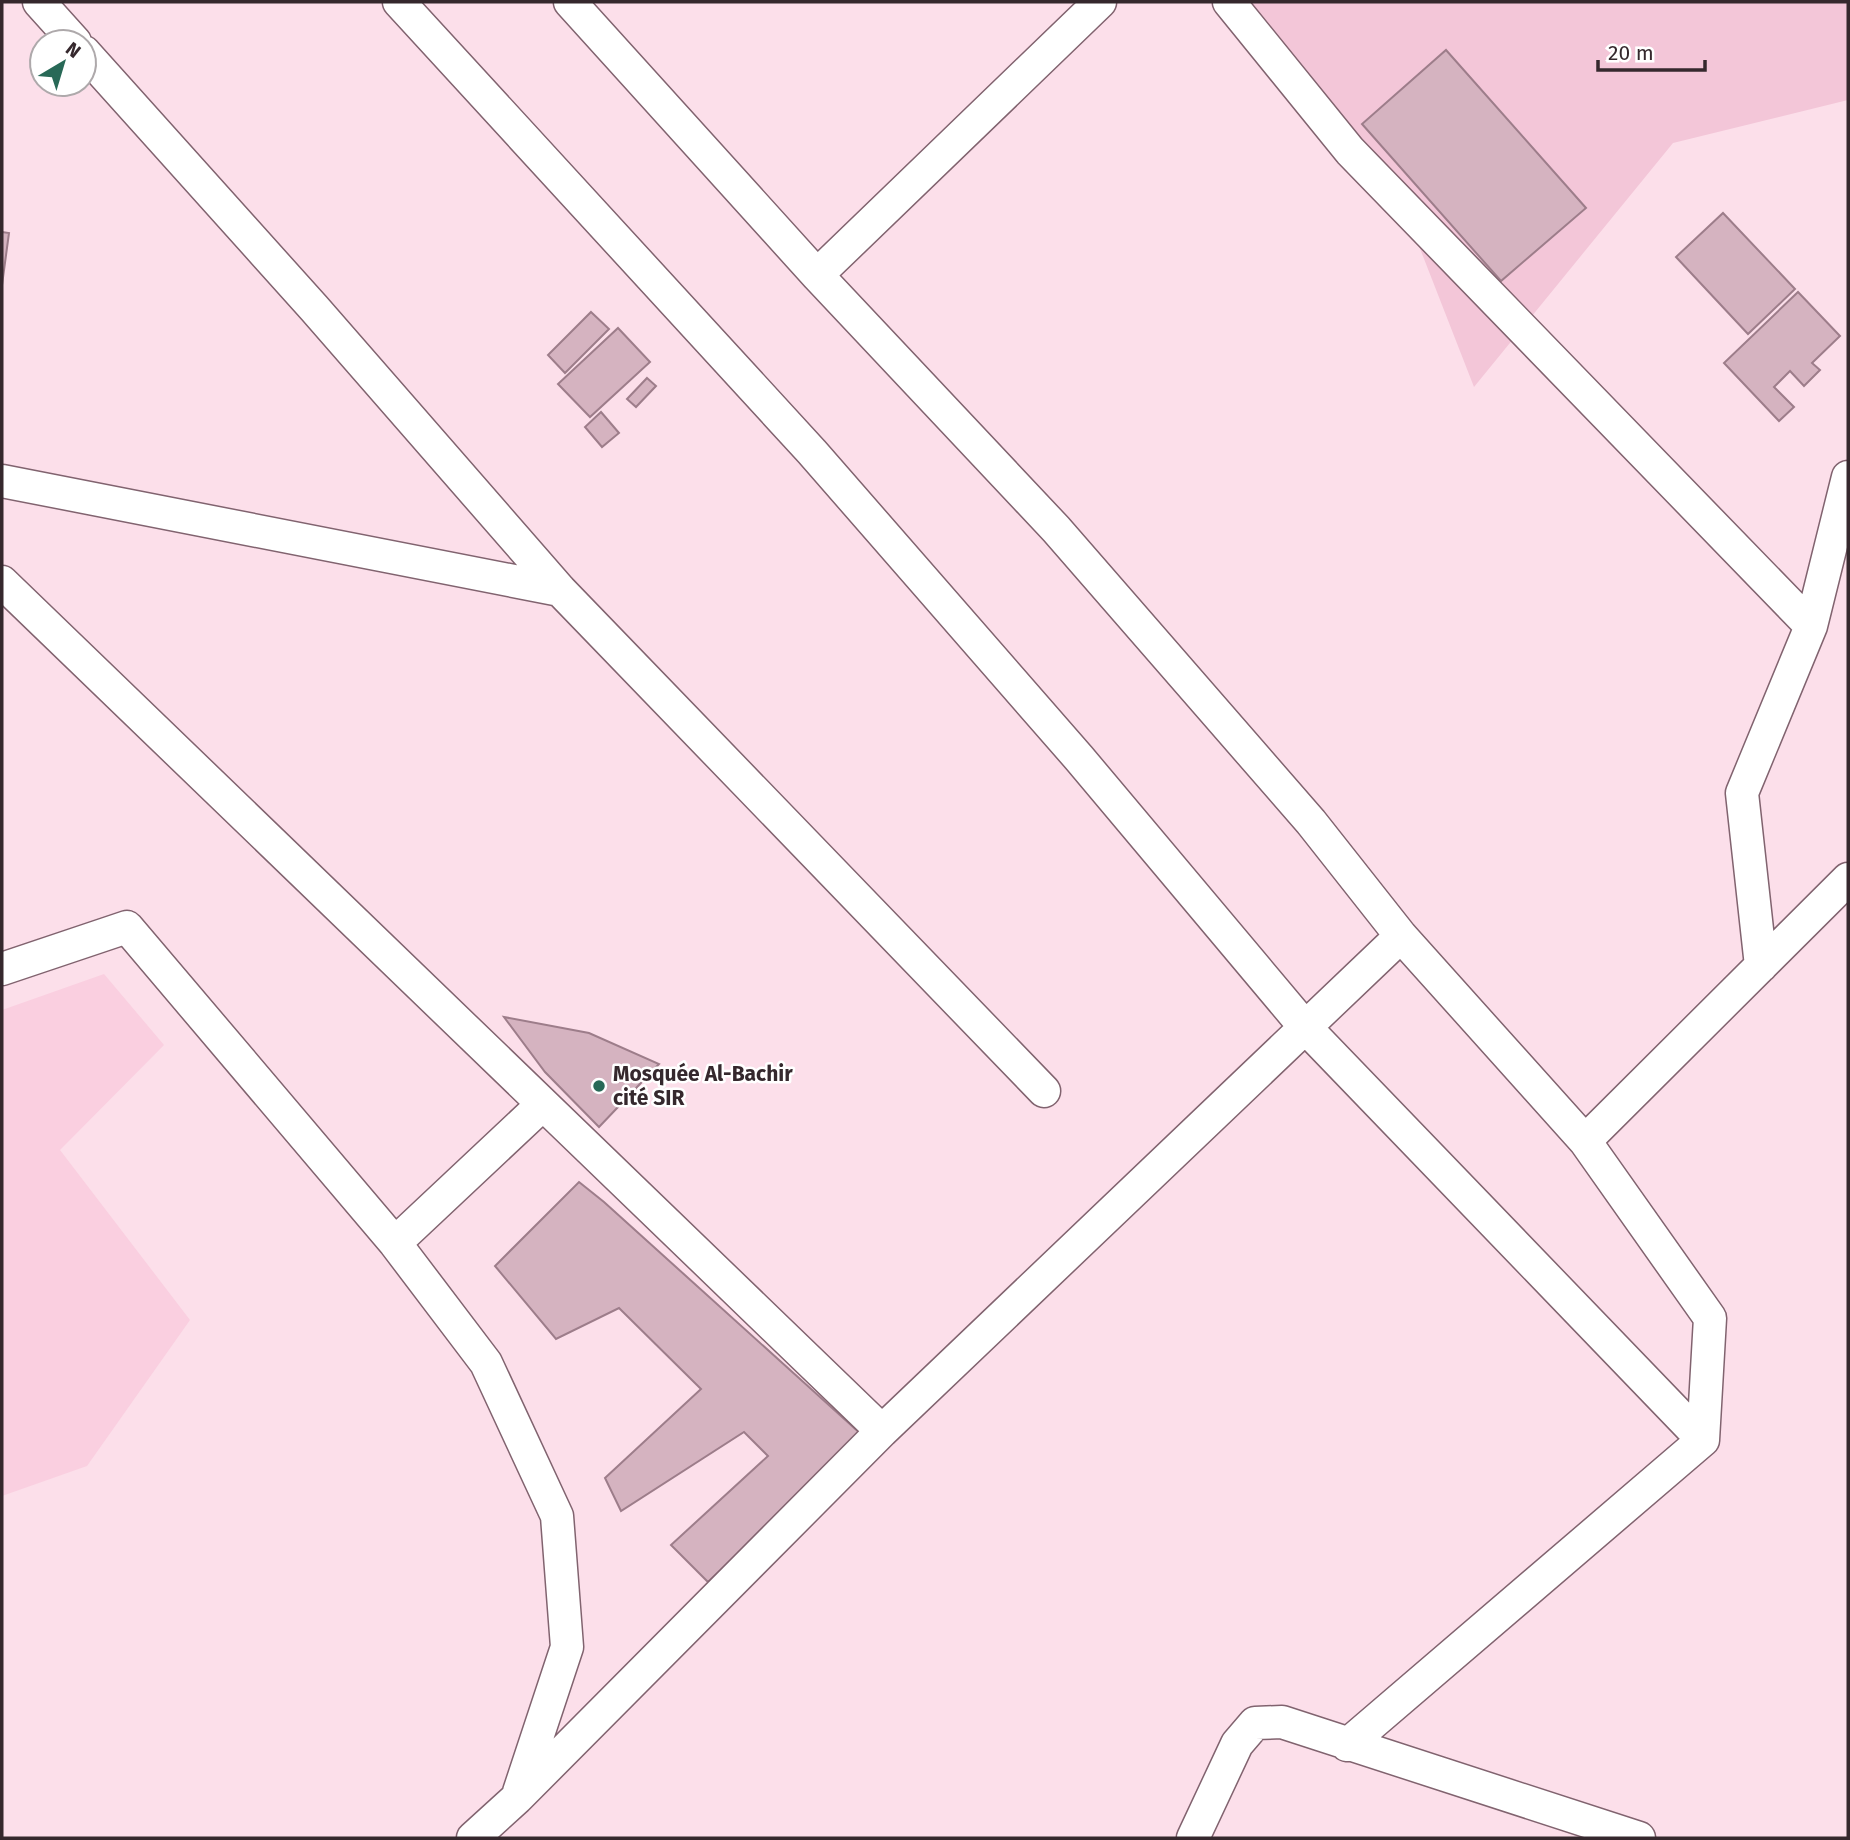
<svg xmlns="http://www.w3.org/2000/svg" width="1850" height="1840" viewBox="0 0 1850 1840" font-family="'Fira Sans',sans-serif">
  <style>
    .built { fill: #facfe0 }
    .green { fill: #f3c6d8 }
    .building { fill: #d5b3c0; stroke: #9d7d8a; stroke-width: 2 }
    .lines { fill: none; stroke-linecap: round; stroke-linejoin: round }
    .street-casing { stroke: #81636f; stroke-width: 35 }
    .street { stroke: #fff; stroke-width: 32 }
    .poi-dot { fill: #286957; stroke: #fff; stroke-width: 2.5 }
    .labels { text-anchor: middle; stroke-width: 5; stroke-linejoin: round; paint-order: stroke }
    .poi-label { font-size: 21px; font-weight: bold; fill: #35282d; stroke: #fff; text-anchor: start }
  </style>
  <rect width="100%" height="100%" fill="#fcdfea"/>
  <path class="built" d="M104,974L164,1045L60,1150L190,1320L87,1466L2,1496V1010Z"/>
  <path class="green" d="M1238,2H1848V100L1673,143L1474,387L1419,246Z"/>
  <path class="building" d="M1446,50L1586,208L1501,281L1362,124Z
    M1723,213L1795,289L1748,334L1676,257Z
    M2,232L9,233L2,285Z
    M1798,292L1840,336L1812,363L1820,370L1804,386L1790,371L1774,387L1794,407L1779,421L1724,363Z
    M591,312L609,329L565,373L548,355Z
    M618,328L650,362L590,417L558,384Z
    M647,378L656,386L636,407L627,399Z
    M601,412L619,433L602,447L585,427Z
    M504,1017L589,1033L659,1064L599,1127L545,1072Z
    M579,1182L604,1202L862,1435L708,1582L671,1545L768,1456L744,1432L621,1511L605,1478L701,1389L619,1308L556,1339L495,1266Z"/>
  <g class="lines">
    <defs>
      <path id="street" d="M39,2L75,42
        M399,2L812,452L1079,758L1305,1027L1703,1440
        M570,2L817,275L1056,529L1311,822L1401,936L1585,1141L1710,1318L1703,1440L1347,1745
        M1229,2L1350,151L1811,626
        M84,52L314,308L560,590L1044,1091
        M817,275L1100,2
        M2,481L560,590
        M2,582L882,1431
        M1761,966L1742,793L1811,626L1848,477
        M2,969L127,927L395,1243L486,1363L557,1516L567,1647L519,1792
        M1585,1141L1848,879
        M395,1243L543,1104
        M473,1838L517,1798L882,1431L1401,936
        M1193,1838L1237,1744L1255,1723L1282,1722L1639,1838"/>
    </defs>
    <use href="#street" class="street-casing"/>
    <use href="#street" class="street"/>
  </g>
  <circle class="poi-dot" cx="599" cy="1086" r="7"/>
  <g class="labels">
    <g class="poi-label">
      <text x="613" y="1081">Mosquée Al-Bachir<tspan x="613" dy="24">cité SIR</tspan></text>
    </g>
  </g>
  <rect width="1850" height="1840" fill="none" stroke="#35282d" stroke-width="7"/>
  <g transform="translate(63 63) rotate(38)"><circle r="33" fill="#ffffff" stroke="#aea9ab" stroke-width="2"/>
  <path d="M0-5L12 26L0 18L-12 26Z" fill="#286957"/>
  <text y="-10" font-size="19" font-weight="bold" text-anchor="middle" fill="#35282d">N</text>
  </g>
  <path d="M1598 60v10h107v-10" fill="none" stroke="#35282d" stroke-width="3.5"/>
  <text x="1608" y="60" font-size="21" fill="#35282d" stroke="#ffffff" stroke-width="5" paint-order="stroke">20 m</text>
</svg>
